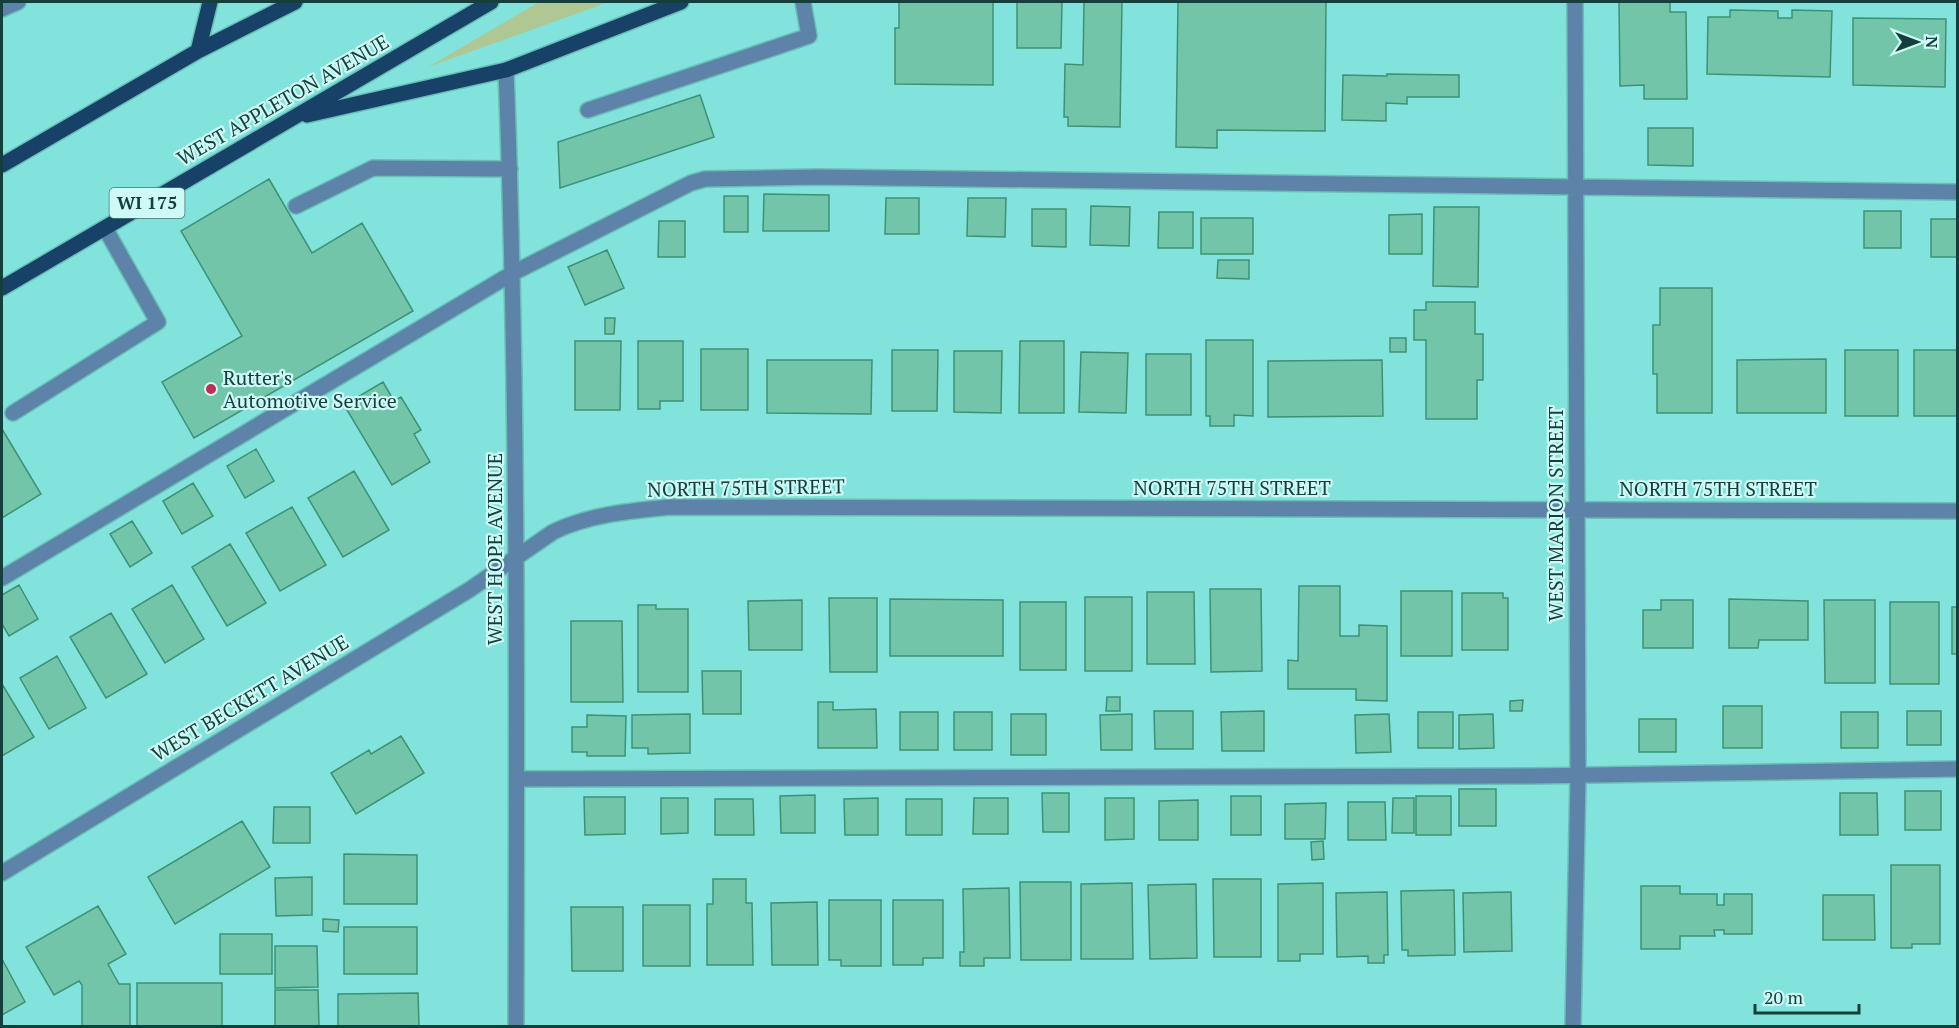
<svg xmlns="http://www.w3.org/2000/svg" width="1959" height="1028" viewBox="0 0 1959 1028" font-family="'PT Serif',serif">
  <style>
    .green { fill: #afc893 }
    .building { fill: #72c5a8; stroke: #3c9276; stroke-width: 1.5 }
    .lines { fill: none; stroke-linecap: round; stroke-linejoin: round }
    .minor-casing { stroke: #69bfb8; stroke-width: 18 }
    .major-casing { stroke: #69bfb8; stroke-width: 18 }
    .minor { stroke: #5e83a8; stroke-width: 15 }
    .major { stroke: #184167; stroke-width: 15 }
    .poi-dot { fill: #be2e57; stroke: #cdfaf6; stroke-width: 2 }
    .labels { text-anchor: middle; stroke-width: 4.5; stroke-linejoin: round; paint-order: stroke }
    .shield { fill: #cdfaf6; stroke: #4c7774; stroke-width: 1.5 }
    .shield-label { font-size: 18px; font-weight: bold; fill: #153f3c }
    .street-label { font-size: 20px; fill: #153f3c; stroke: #cdfaf6 }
    .poi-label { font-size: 20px; fill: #153f3c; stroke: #cdfaf6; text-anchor: start }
  </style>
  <rect width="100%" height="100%" fill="#81e3db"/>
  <path class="green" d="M539,2H609L428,67Z"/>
  <path class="building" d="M899,2H993V85L895,84V28H899Z
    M1017,2H1062L1061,48H1017Z
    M1084,2H1122L1120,127L1068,126V117H1064L1065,64L1083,65Z
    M1178,2H1326L1325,131L1217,130V148L1176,147Z
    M1619,2H1670V12H1686L1687,99H1644V85L1620,86Z
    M1730,10L1778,11V18H1792V10L1832,11L1830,77L1707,74L1708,17H1730Z
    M1853,18L1946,19L1945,87L1853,85Z
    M1387,74L1459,75V97H1407V104L1386,103V121L1342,120L1343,75L1387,76Z
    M700,95L714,137L560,188L558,142Z
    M1648,128H1693V166L1648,165Z
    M269,179L312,253L362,223L413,311L194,438L162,382L242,336L181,231Z
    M764,194L829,195V231H763Z
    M724,196H748V232H724Z
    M886,198H919V234H885Z
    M968,198H1006L1005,237L967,236Z
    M1091,206L1130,207L1129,246L1090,245Z
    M1434,207H1479L1478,287L1433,286Z
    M1032,209H1066V247L1032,246Z
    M1864,211H1901V248H1864Z
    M1159,212H1193V248H1158Z
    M1422,214V254H1389V215Z
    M1201,218H1253V254H1201Z
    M1931,219H1958V257H1931Z
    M659,221H685V257H658Z
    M607,250L624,288L585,305L568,267Z
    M1218,260H1249V279L1217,278Z
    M1660,288H1712V413H1657V374H1653V325H1660Z
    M1426,302H1475V334H1483V380H1477V419H1426V340H1414V310H1426Z
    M605,318H615L614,334H605Z
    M1390,338H1406V352H1390Z
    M1206,340H1253V416L1234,415V426H1210V416H1206Z
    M575,341H621L620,410H575Z
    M638,341H683V401H660V409H638Z
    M1020,341H1064V413H1019Z
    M701,349H748V410H701Z
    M892,350H938L937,411H892Z
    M1845,350H1898V416H1845Z
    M1914,350H1958V416H1914Z
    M954,351H1002L1001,413L954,412Z
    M1081,352L1128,353L1126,413L1079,412Z
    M1146,354H1191V415H1146Z
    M1826,359V413H1737V360Z
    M767,360H872L871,414L767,413Z
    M1382,360L1383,416L1268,417V361Z
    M383,382L394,401L401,397L421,430L414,434L430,462L392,485L344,405Z
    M2,429L41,494L2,518Z
    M256,449L274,481L245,498L227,466Z
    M354,471L389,530L343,557L308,498Z
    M193,483L213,516L182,534L163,501Z
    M292,507L326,565L280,591L246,533Z
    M132,521L152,553L130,567L110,534Z
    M230,544L266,603L227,626L192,567Z
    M19,585L38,619L9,636L2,624V595Z
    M172,585L204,639L165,663L132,609Z
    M1299,586H1340V636H1359V625L1387,626V701L1356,700V689H1288V660L1298,661Z
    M1210,589H1261L1262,671L1211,672Z
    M1401,591H1452V656H1401Z
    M1147,592H1194L1195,664H1147Z
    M1462,593H1503V598H1508V650H1462Z
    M1085,597H1132V671H1085Z
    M829,598H877V672H830Z
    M890,599L1003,600V656H890Z
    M1729,599L1808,601V640H1759L1758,648H1729Z
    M802,600V650H749L748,601Z
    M1661,600H1693V648H1643V610H1661Z
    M1824,600H1875V683H1825Z
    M1020,602H1066V670H1020Z
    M1890,602H1939V684H1890Z
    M638,605H656V609H688V692H638Z
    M1952,607H1958V654H1952Z
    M111,613L147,674L106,698L70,637Z
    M571,621H622L623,702H571Z
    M57,656L86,708L49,729L20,678Z
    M702,671H741V714H703Z
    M2,684L34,737L2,756Z
    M1107,697H1120V711H1106Z
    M1523,700L1522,711H1510V701Z
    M818,702H833V710L876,709L877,748H818Z
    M1723,706H1762V748H1723Z
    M1154,711H1193V749H1155Z
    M1264,711V751H1222L1221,712Z
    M1907,711H1941V745H1907Z
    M900,712H938V750H900Z
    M954,712H992V750H954Z
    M1418,712H1453V748H1418Z
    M1841,712H1878V748H1841Z
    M690,714V753L648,754V748H632V715Z
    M1011,714H1046V755H1011Z
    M1132,714V750H1101L1100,715Z
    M1389,714L1391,752L1356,753L1355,715Z
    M1493,714L1494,748L1459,749V715Z
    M587,715L626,716L625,756H587V752H572V727H587Z
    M1639,719H1676V752H1639Z
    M401,736L424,773L356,814L331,773L369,750L371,754Z
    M1459,789H1496V826H1459Z
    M1905,791H1941V830H1905Z
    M1042,793H1069V832H1043Z
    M1840,793H1877L1878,835H1840Z
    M815,795V833H781L780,796Z
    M1231,796H1261V835H1231Z
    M1416,796H1451V835H1416Z
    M584,797H625V834L585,835Z
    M661,798H688V833L661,834Z
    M878,798V835H845L844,799Z
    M974,798H1008V834H973Z
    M1105,798H1134V839L1105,840Z
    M1393,798H1414V833H1392Z
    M715,799H753L754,835H715Z
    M906,799H942V835H906Z
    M1198,800V840H1159V801Z
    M1348,802H1385L1386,840H1348Z
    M1326,803L1325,839H1285V804Z
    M274,807H310V843H273Z
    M242,821L270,867L175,924L148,877Z
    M1323,841L1324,859L1312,860L1311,842Z
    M344,854L417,855V904H344Z
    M1891,865H1940V944H1912V948H1891Z
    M312,877V915L276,916L275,878Z
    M713,879H746V903H752L753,965H707V904H713Z
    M1213,879H1261V957H1214Z
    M1020,882H1071V960H1021Z
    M1132,883L1133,959H1081V884Z
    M1323,883V954H1300V961H1278V884Z
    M1196,884L1197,958L1150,959L1148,885Z
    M1641,886H1680V894H1717V905H1724V894H1752V934H1724V930H1714L1715,936H1680V949H1641Z
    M1009,888L1010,958H984V966H960V952H964L963,889Z
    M1454,890L1455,955L1408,956V950H1402L1401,891Z
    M1387,892L1388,955H1384V963H1368V956L1337,957L1336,893Z
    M1511,892L1512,951L1464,952L1463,893Z
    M1823,895H1874L1875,940H1823Z
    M829,900H881V966H841V960H829Z
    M893,900H943V958H923V965H893Z
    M817,902L818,965H772L771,903Z
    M643,905H690V966H643Z
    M98,906L126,954L108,964L119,984H130V1026H82V985L79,981L54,995L26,947Z
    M571,907H623V971H572Z
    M323,919L339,920L338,932L323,931Z
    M344,927H417V974H344Z
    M220,934H272V974H220Z
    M275,946H317L318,987L275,988Z
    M2,959L25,1002L2,1015Z
    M137,983H222V1026H137Z
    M275,990H318L319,1026H275Z
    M418,993L419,1026H338V994Z"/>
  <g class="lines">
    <defs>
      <path id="minor" d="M2,9L18,2
        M506,70C518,389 517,708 516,1026
        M588,110L809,36L803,2
        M296,206L373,168L510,169
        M13,413L158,322L105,228
        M2,578L513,273L691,183L705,179L818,177L1958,192
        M517,779L1531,776L1958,769
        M2,873L469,590L553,532C590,514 631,511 671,507L1958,511
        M1573,1026L1578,776L1575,2"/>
      <path id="major" d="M198,51L210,2
        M307,115L506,70L681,2
        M2,165L198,51L295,2
        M2,288L491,2"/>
    </defs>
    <use href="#minor" class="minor-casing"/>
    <use href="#major" class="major-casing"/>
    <use href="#minor" class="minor"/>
    <use href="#major" class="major"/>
  </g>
  <circle class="poi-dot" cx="211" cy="389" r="6"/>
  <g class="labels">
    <rect class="shield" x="109.5" y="188" width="75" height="30" rx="4.5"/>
    <g class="shield-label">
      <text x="147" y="209">WI 175</text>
    </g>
    <g class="street-label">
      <text transform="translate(283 100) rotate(-30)" y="7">WEST APPLETON AVENUE</text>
      <text transform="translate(746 488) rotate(-1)" y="7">NORTH 75TH STREET</text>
      <text x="1232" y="495">NORTH 75TH STREET</text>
      <text x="1718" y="496">NORTH 75TH STREET</text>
      <text transform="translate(1556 514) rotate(-90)" y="7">WEST MARION STREET</text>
      <text transform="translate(495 549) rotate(-90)" y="7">WEST HOPE AVENUE</text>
      <text transform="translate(250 698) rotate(-31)" y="7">WEST BECKETT AVENUE</text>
    </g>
    <g class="poi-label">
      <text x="223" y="385">Rutter's<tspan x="223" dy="23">Automotive Service</tspan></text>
    </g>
  </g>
  <rect width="1959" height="1028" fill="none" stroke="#153f3c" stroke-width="6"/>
  <g transform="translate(1917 42) rotate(90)" stroke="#cdfaf6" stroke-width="4.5" paint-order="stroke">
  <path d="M0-4.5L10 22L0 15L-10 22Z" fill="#153f3c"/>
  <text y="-9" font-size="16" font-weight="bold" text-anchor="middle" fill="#153f3c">N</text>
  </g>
  <path d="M1755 1004v9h104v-9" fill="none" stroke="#153f3c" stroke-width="3"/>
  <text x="1764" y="1004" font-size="18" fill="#153f3c" stroke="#cdfaf6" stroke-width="4.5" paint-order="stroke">20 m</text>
</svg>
